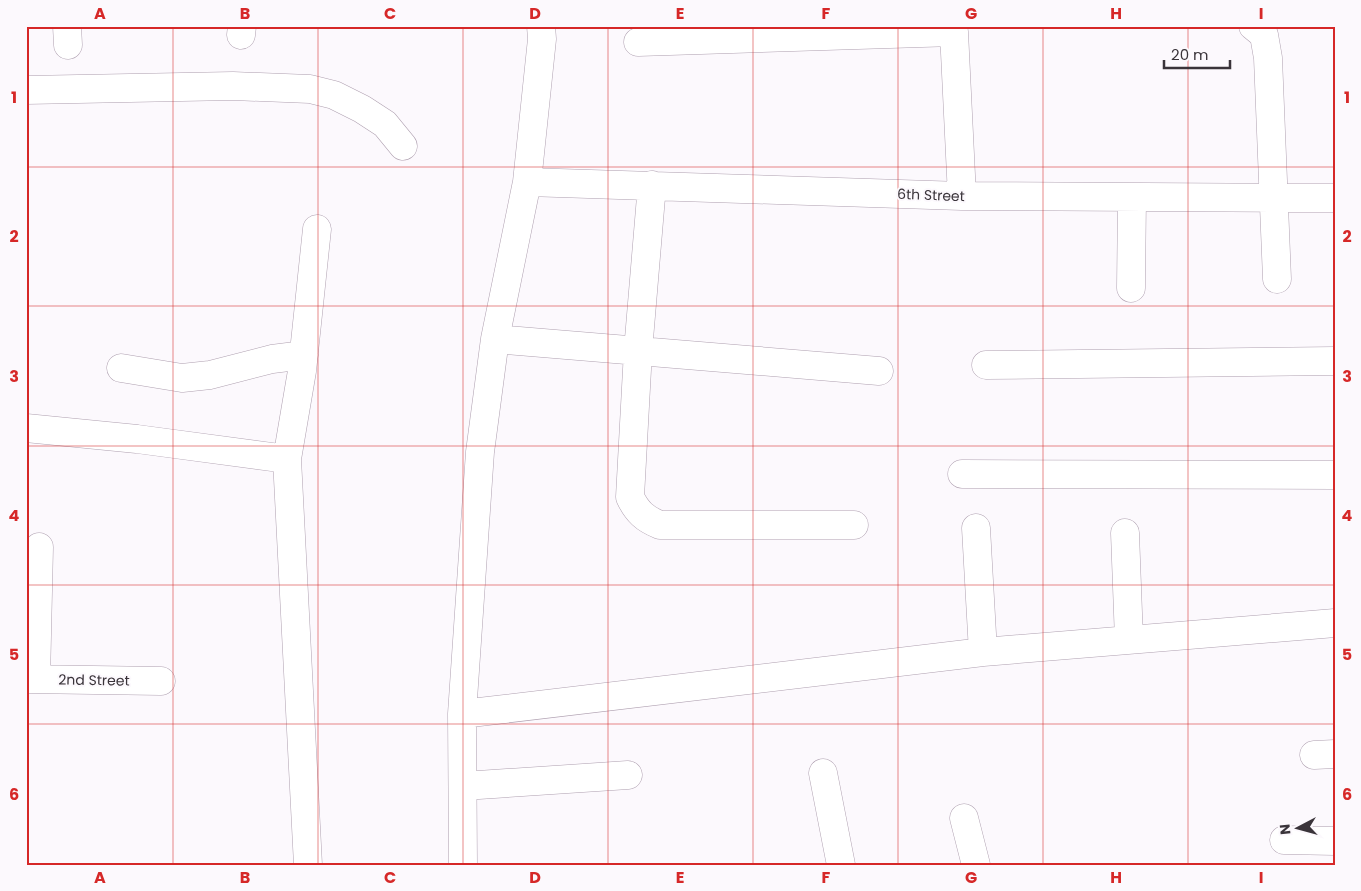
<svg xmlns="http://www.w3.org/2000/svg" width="1361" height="891" viewBox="0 0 1361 891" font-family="Poppins,sans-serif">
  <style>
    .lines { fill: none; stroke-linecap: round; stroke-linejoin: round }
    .minor-casing { stroke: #afa0b0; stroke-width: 29 }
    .minor { stroke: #fff; stroke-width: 28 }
    .grid { fill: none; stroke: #d62828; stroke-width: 1; stroke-opacity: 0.55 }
    .labels { text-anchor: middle; stroke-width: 4; stroke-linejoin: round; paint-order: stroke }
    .street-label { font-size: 14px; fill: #3a343a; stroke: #fcf9fd }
    .neatline { fill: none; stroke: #d62828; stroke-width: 2 }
    .grid-label { font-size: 16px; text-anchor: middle; font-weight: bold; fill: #d62828 }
  </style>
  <rect width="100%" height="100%" fill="#fcf9fd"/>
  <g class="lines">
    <defs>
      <path id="minor" d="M67,26L68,45
        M1253,26L1264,35L1268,58L1277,279
        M241,35L242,26
        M638,42L954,32L962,196
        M26,90L233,86L310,89L334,95L362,109L385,124L403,146
        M527,182L962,196L1335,198
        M652,185L638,351L630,497C637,512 645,519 660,525H854
        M1131,288L1132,197
        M495,339L879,371
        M986,365L1335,361
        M121,368L182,378L210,375L272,359L304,355
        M26,428L137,439L287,459
        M962,474L1335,475
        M976,528L983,652
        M1125,533L1129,640
        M26,679L161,681
        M36,679L39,547
        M462,714L983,652L1335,623
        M1314,755L1335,754
        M823,773L841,865
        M463,786L628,775
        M964,818L976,865
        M1284,840L1335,841
        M308,865L287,459L302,371L317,229
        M463,865L462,714L480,452L495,339L527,182L542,39L541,26"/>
    </defs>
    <use href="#minor" class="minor-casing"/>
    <use href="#minor" class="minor"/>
  </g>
  <path class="grid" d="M173,26V865M318,26V865M463,26V865M608,26V865M753,26V865M898,26V865M1043,26V865M1188,26V865M26,167H1335M26,306H1335M26,446H1335M26,585H1335M26,724H1335"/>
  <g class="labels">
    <g class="street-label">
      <text transform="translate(931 195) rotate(2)" y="5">6th Street</text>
      <text transform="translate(94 680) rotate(1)" y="5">2nd Street</text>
    </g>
  </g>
  <rect width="1361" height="891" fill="none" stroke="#fcf9fd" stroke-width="55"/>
  <g transform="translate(1298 828) rotate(264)" stroke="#fcf9fd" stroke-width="4" paint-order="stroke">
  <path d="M0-4L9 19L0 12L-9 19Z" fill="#3a343a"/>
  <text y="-8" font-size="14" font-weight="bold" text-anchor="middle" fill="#3a343a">N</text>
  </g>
  <path d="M1164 60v8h66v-8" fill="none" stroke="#3a343a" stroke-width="2.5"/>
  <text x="1171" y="60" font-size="15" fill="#3a343a" stroke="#fcf9fd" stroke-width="4" paint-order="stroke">20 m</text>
  <rect x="28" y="28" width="1306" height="836" class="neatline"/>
  <g class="grid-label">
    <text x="100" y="19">A</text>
    <text x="245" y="19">B</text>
    <text x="390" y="19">C</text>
    <text x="535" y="19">D</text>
    <text x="680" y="19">E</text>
    <text x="826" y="19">F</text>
    <text x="971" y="19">G</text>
    <text x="1116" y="19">H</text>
    <text x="1261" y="19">I</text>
    <text x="14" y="103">1</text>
    <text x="1347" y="103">1</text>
    <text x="14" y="242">2</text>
    <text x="1347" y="242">2</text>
    <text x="14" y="382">3</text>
    <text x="1347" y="382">3</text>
    <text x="14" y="521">4</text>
    <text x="1347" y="521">4</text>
    <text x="14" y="660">5</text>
    <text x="1347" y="660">5</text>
    <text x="14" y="800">6</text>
    <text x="1347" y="800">6</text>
    <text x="100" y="883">A</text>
    <text x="245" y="883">B</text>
    <text x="390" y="883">C</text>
    <text x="535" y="883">D</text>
    <text x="680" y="883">E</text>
    <text x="826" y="883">F</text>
    <text x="971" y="883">G</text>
    <text x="1116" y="883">H</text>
    <text x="1261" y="883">I</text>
  </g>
</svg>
